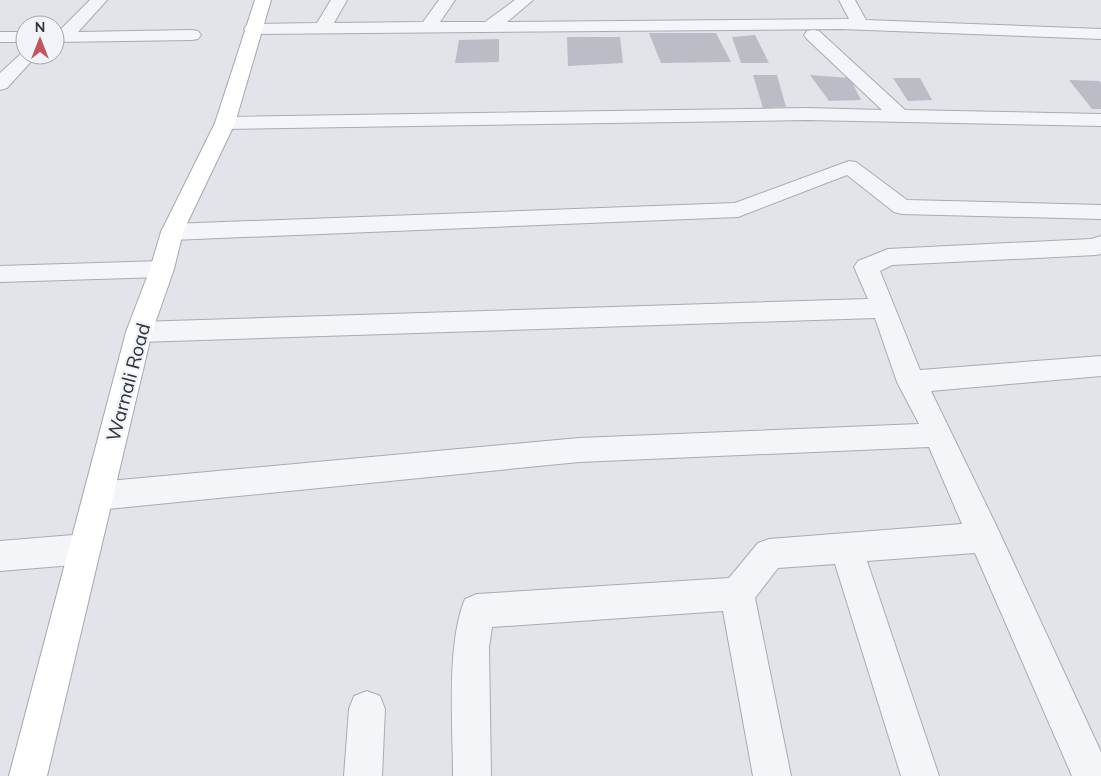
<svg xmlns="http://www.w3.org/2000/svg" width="1101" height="776" viewBox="0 0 1101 776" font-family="Mulish,sans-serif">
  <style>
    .building { fill: #babdc5 }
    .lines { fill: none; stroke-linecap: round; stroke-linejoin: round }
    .minor-casing { stroke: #a8abb3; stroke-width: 2 }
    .major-casing { stroke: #a2a8b4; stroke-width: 2 }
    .minor { fill: #f4f5f8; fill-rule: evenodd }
    .major { fill: #fff; fill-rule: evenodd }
    .labels { text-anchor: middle; stroke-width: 4.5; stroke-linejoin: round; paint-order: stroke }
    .street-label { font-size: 19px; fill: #2c323f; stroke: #f1f3f6 }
  </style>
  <rect width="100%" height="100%" fill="#e2e4e9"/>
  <path class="building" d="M649,33H716L731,62L661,63Z
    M755,35L769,63H741L732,37Z
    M567,37H620L623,63L568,66Z
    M499,39V62L455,63L459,40Z
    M753,75H777L786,107L763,108Z
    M810,75L850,78L861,100L829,101Z
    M893,78H920L932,100L908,101Z
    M1069,80L1099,81L1101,83V109H1092Z"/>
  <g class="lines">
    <defs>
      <path id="minor" d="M90,0H107L78,32L192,30L198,31L201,35L198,39L192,40L55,42V32H58Z
        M331,0H347L334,23L423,22L439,0H455L440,22H485L515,0H533L507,22L849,19L839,0H855L866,20L1101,29V39L841,29L253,34L247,33L244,29L247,25L253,24L317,23Z
        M813,30L819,31L905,110L1101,114V126L807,120L225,129L218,127L215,123L218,119L225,117L807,108L882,110L807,39L804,35L807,31Z
        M0,32H25V42H0Z
        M25,50V55H37L7,88L0,90V73Z
        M849,161L856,162L907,200L1101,205V219L902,214L894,212L847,175L738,217L172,240L164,237L161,232L164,227L172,224L735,203Z
        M1101,236V254L1096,255L892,265L880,271L920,370L1101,356V376L931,391L997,527L1101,752V776H1072L975,553L867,561L939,776H901L835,564L778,568L755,598L791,776H753L723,611L492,627L489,647L491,776H453C453,725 446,645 465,599L477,594L729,578L758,543L769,539L962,524L929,447L579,462L98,510L87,506L83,496L87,486L98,482L579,438L919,424L897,382L875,318L139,342L130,339L126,332L130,325L139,322L868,299L854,267L858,261L888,249L1091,239Z
        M162,261L170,263L174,269L170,275L162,277L0,282V266Z
        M85,534L96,538L101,549L96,560L85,564L0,571V541Z
        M367,691L380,696L385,709L382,776H344L349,709L354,696Z"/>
      <path id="major" d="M255,0H271L235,123L183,232L174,269L152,332L47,776H9L126,332L150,269L161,232L215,123Z"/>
    </defs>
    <use href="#minor" class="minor-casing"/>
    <use href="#major" class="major-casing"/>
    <use href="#minor" class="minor"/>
    <use href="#major" class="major"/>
  </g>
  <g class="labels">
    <g class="street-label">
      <text transform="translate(128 382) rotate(-75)" y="7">Warnali Road</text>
    </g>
  </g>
  <g transform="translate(40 40)"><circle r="24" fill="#f1f3f6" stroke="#a2a6ad"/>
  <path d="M0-4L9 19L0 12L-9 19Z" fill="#c2535e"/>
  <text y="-8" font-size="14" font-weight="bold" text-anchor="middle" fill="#2c323f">N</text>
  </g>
</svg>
